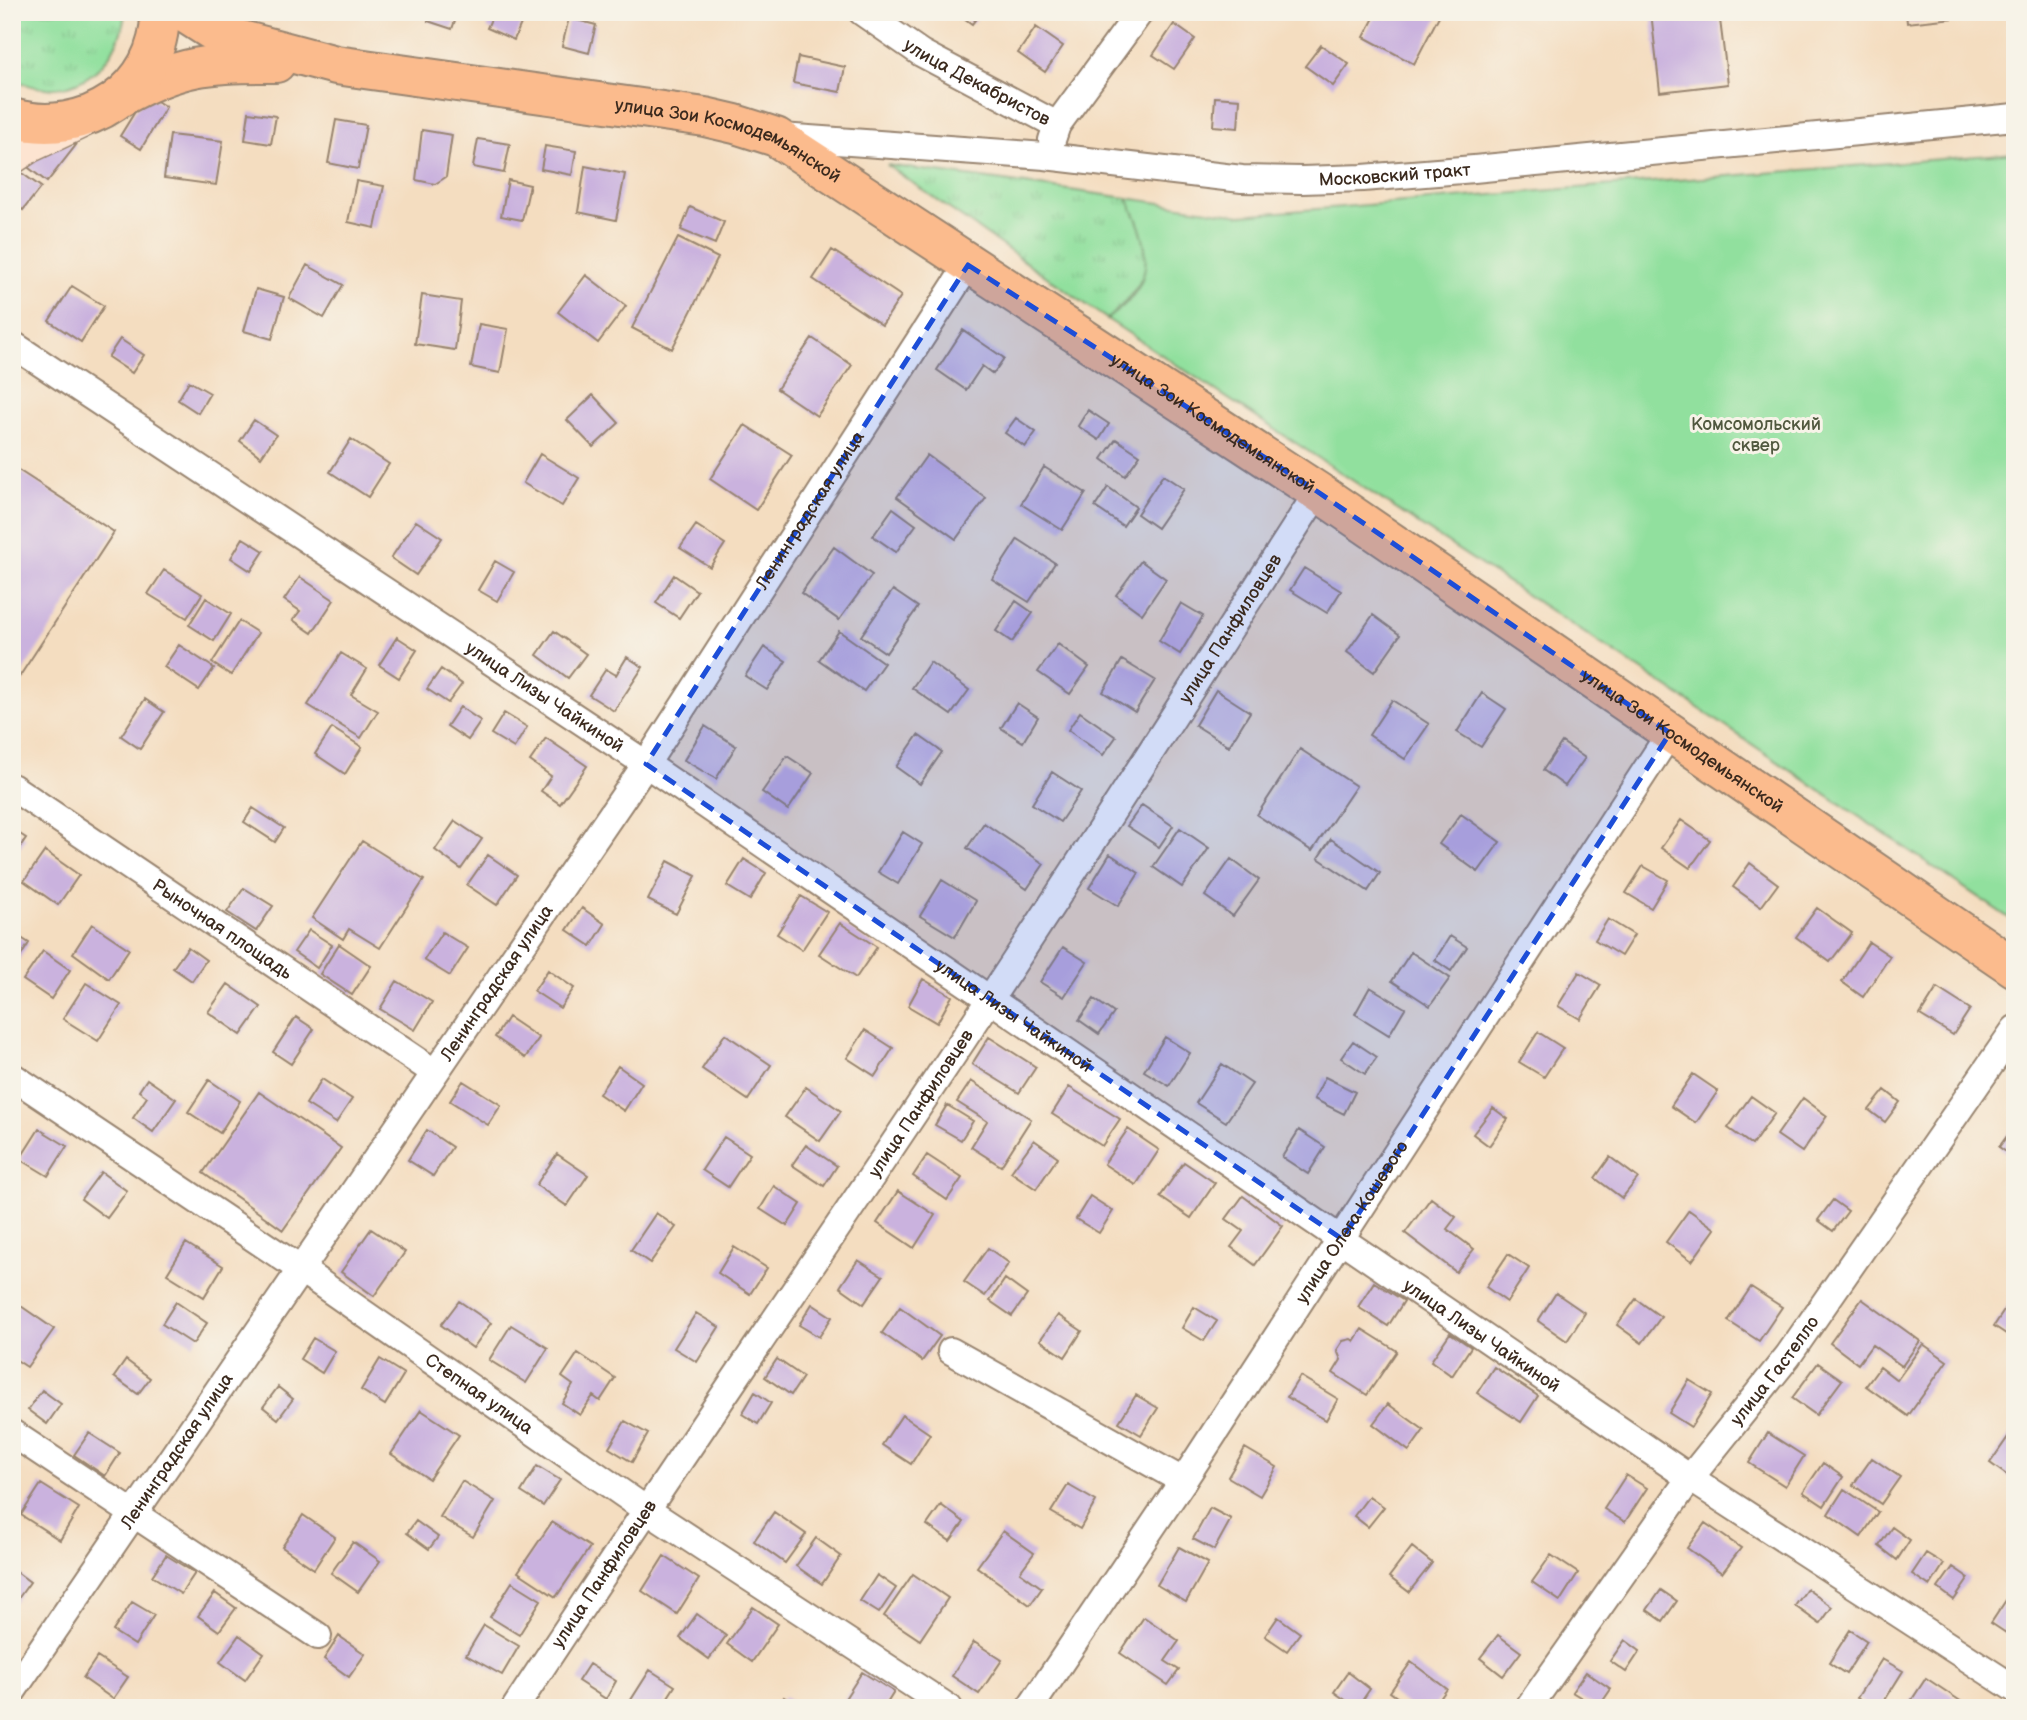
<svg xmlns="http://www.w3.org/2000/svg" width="2027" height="1720" viewBox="0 0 2027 1720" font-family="'Balsamiq Sans',sans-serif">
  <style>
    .grass { fill: url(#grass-tufts); stroke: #66855e; stroke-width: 2 }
    .green { fill: #91e09e; stroke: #66855e; stroke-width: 2 }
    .building { fill: #cab2de }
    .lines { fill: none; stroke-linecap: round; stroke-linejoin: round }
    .street-casing { stroke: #98846f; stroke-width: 30 }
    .secondary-casing { stroke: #98846f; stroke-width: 40 }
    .primary-casing { stroke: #98846f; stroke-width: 42 }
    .street { stroke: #fff; stroke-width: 26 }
    .secondary { stroke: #fde4d1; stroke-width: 37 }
    .primary { stroke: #fbbb8d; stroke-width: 38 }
    .marked { fill: #1d4ed8; fill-opacity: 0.2; stroke: #1d4ed8; stroke-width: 5; stroke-dasharray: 14 9; stroke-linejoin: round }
    .labels { text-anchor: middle; stroke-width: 6; stroke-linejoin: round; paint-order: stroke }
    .street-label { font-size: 18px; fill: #3b2a1e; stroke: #f7f3e8 }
    .park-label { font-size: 18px; fill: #50583e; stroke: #f7f3e8 }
  </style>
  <defs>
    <pattern id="grass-tufts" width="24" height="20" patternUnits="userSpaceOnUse" patternTransform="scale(1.75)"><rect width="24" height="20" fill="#91e09e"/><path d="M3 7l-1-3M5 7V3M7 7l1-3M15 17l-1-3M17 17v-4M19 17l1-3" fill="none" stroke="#7ec088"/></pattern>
  </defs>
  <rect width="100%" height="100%" fill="#f7f3e8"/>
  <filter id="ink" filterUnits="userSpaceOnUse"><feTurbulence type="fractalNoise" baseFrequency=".0143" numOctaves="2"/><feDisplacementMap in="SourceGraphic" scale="14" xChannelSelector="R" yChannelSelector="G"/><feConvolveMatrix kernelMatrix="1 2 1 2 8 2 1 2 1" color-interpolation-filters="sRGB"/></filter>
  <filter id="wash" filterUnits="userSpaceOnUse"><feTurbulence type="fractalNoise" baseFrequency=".00686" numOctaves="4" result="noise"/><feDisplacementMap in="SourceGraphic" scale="28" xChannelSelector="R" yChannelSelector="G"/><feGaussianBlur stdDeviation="1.57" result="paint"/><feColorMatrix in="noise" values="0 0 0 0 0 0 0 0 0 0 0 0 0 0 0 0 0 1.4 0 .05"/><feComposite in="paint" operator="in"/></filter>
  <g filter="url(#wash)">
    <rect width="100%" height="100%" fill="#f4ddc0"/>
    <path class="grass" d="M12,12H125V13C119,69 66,108 12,78Z
      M887,165L1127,198C1156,253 1155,279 1107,319Z"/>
    <path class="green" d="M2015,153V922L1688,701L1107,319C1114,313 1122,308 1128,301C1158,271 1144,231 1127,198L1241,215Z"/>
    <g id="blocks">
      <path class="building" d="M431,12H458L452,29L428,21Z
        M494,12H526L514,40L487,28Z
        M956,12H981L972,24Z
        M1377,12H1431L1439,16L1414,64L1364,37Z
        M1651,12H1719L1728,84L1660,92Z
        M1906,12H1991V14L1907,23Z
        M569,18L596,25L589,53L562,46Z
        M1174,24L1195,39L1174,69L1153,55Z
        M1036,27L1063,46L1045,72L1018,53Z
        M1321,45L1349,64L1333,86L1305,66Z
        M798,57L845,67L840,92L793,83Z
        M146,94L166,107L141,149L120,136Z
        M1215,97L1240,99L1238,128L1213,126Z
        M249,112L276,116L271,144L245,140Z
        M336,120L366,125L358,169L328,163Z
        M422,130L452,135L446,177L435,184L416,180Z
        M170,135L223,141L216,185L164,178Z
        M478,139L510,144L504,173L473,167Z
        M43,142L76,145L47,182L20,161Z
        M545,146L576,151L572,175L541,169Z
        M12,166L41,187L23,210L12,202Z
        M585,166L625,174L616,220L578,212Z
        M508,180L530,185L522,220L501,216Z
        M356,181L384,186L375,228L348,222Z
        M690,207L724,222L715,244L681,230Z
        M678,238L718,258L672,349L632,328Z
        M832,250L901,296L882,325L813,279Z
        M307,265L343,285L324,318L289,298Z
        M586,275L626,306L598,343L558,312Z
        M72,286L104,306L81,342L49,321Z
        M256,289L284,297L272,339L244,331Z
        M422,295L461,301L455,350L415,344Z
        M479,324L508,329L500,373L471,367Z
        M963,330L1004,358L993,374L982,366L966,390L937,370Z
        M812,338L852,365L817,416L777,389Z
        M120,339L144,355L132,373L108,357Z
        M189,381L210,393L198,413L178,400Z
        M593,395L619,423L593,447L567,420Z
        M1088,410L1109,424L1099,440L1078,426Z
        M1016,418L1036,432L1025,447L1005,433Z
        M254,420L276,435L261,457L240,441Z
        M745,425L792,455L756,510L710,479Z
        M351,439L389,464L368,497L330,472Z
        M1116,439L1140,455L1125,476L1102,459Z
        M540,454L579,478L562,506L523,483Z
        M927,455L986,498L956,539L897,497Z
        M12,466L114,532L12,688Z
        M1044,467L1086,493L1062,530L1021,504Z
        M1163,475L1184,489L1157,528L1137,514Z
        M1108,487L1136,507L1123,526L1095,507Z
        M893,508L916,525L896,552L873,536Z
        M416,521L442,538L416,575L391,558Z
        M696,525L725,544L710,567L680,548Z
        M243,538L264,551L251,571L231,558Z
        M1018,539L1055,563L1029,602L992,579Z
        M834,547L872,575L839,620L801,593Z
        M495,561L514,572L497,601L478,590Z
        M1141,561L1166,579L1142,614L1116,595Z
        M1304,568L1341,591L1327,613L1290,590Z
        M164,570L202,594L187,618L148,594Z
        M674,575L697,591L679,618L656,603Z
        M300,577L334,600L312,633L293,620L300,611L284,600Z
        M893,590L918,607L886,653L861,636Z
        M206,598L231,614L214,641L189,625Z
        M1016,601L1033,613L1012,642L996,631Z
        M1181,603L1203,616L1180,654L1159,641Z
        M1373,615L1400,635L1374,672L1347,652Z
        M239,621L258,633L231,675L212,663Z
        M554,631L586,654L568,678L537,655Z
        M839,631L884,663L864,691L819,660Z
        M397,637L417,650L399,678L379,665Z
        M1058,644L1089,667L1070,694L1038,672Z
        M179,645L214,668L199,690L164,667Z
        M764,647L786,661L767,690L745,676Z
        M341,653L367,669L351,695L378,711L361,738L308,705Z
        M627,657L643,667L614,711L589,695L606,669L616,675Z
        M1122,660L1155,680L1135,712L1103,692Z
        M930,662L969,690L951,715L912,688Z
        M441,669L462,684L448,703L427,689Z
        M1216,690L1250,712L1229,746L1195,725Z
        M1482,693L1506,709L1481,747L1457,732Z
        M145,699L164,712L140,749L121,736Z
        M1392,700L1429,724L1405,759L1369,735Z
        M1017,703L1038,717L1023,742L1001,728Z
        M460,707L481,721L468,740L447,726Z
        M1080,712L1116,737L1103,755L1068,730Z
        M504,713L527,727L514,748L491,734Z
        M705,726L736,746L716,779L684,760Z
        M332,728L362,747L345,774L315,754Z
        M918,735L942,752L920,784L896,767Z
        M546,738L587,766L560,804L541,791L551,776L530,761Z
        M1562,742L1585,758L1565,786L1543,770Z
        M1300,749L1356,786L1312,851L1257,815Z
        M787,756L813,773L788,810L762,792Z
        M1052,772L1081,791L1060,822L1032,804Z
        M1142,805L1173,826L1159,847L1127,826Z
        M253,808L284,828L275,842L244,822Z
        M1461,814L1500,842L1478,872L1439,844Z
        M1681,820L1710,840L1690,868L1661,848Z
        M455,821L482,839L461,869L435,850Z
        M984,823L1044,864L1027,889L967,848Z
        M1180,828L1209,848L1182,887L1153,867Z
        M12,829L26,838L12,859Z
        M903,832L922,844L898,884L878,872Z
        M1331,839L1380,873L1368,891L1318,858Z
        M362,841L424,880L380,948L349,929L343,939L312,918Z
        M45,851L79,875L58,905L24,881Z
        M1110,854L1139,873L1118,906L1089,888Z
        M488,855L517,875L497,905L467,885Z
        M744,859L766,873L750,900L727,886Z
        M1231,859L1259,880L1233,916L1205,896Z
        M668,861L696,876L676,914L648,900Z
        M1750,863L1778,884L1761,907L1733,887Z
        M1643,866L1668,880L1651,908L1626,893Z
        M942,880L976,901L955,937L920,916Z
        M244,888L273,906L256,931L227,912Z
        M801,896L827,912L802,950L777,934Z
        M582,908L605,924L591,946L567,930Z
        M1817,908L1852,933L1830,962L1796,937Z
        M1608,919L1634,935L1621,956L1595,940Z
        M840,923L877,947L856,978L819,954Z
        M92,924L129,949L109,979L73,953Z
        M309,930L332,945L317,968L294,952Z
        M12,932L29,943L12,970Z
        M442,932L468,948L450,976L424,960Z
        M1450,936L1467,947L1451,971L1435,960Z
        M1869,942L1890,956L1863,997L1842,982Z
        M339,944L371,966L352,995L320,974Z
        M188,947L206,960L192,981L173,968Z
        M1063,947L1087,962L1064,997L1040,982Z
        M43,951L70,970L51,999L23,980Z
        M1411,952L1450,978L1430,1006L1392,981Z
        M548,970L574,988L560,1008L534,991Z
        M1579,972L1601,985L1580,1019L1558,1006Z
        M923,979L952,996L937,1023L908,1006Z
        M397,981L432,1002L415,1030L380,1009Z
        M86,983L121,1005L98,1041L63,1019Z
        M228,984L261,1007L241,1035L208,1012Z
        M1370,987L1405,1008L1389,1035L1355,1014Z
        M1937,988L1970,1009L1953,1035L1920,1015Z
        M1094,999L1114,1013L1099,1034L1079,1020Z
        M296,1017L314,1029L291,1064L273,1052Z
        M508,1017L539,1038L525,1058L495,1037Z
        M865,1030L893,1048L875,1076L847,1058Z
        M1538,1032L1563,1048L1544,1077L1519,1062Z
        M725,1034L771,1065L748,1100L702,1069Z
        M989,1037L1036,1067L1019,1093L972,1064Z
        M1165,1037L1190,1053L1169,1086L1144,1071Z
        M1353,1041L1377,1057L1365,1074L1341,1058Z
        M1222,1064L1252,1084L1226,1122L1196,1103Z
        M618,1066L642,1083L624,1111L599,1094Z
        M1693,1074L1718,1091L1696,1123L1671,1106Z
        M1325,1077L1355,1092L1344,1114L1314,1099Z
        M147,1079L176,1099L153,1132L133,1118L147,1097L139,1091Z
        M322,1079L352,1099L336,1123L306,1104Z
        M209,1080L240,1101L220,1133L188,1112Z
        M463,1081L501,1105L488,1125L450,1101Z
        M971,1081L1031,1119L1001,1166L971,1147L987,1121L957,1102Z
        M806,1087L841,1111L820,1141L785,1117Z
        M1069,1087L1120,1119L1102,1146L1052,1114Z
        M1885,1090L1900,1102L1885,1122L1869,1110Z
        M259,1092L341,1148L283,1230L203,1173Z
        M1751,1096L1775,1113L1752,1145L1728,1128Z
        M1803,1098L1827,1116L1802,1152L1777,1135Z
        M947,1105L973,1121L961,1140L935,1125Z
        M1493,1108L1508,1119L1489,1146L1473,1134Z
        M2015,1125V1158L1999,1147Z
        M39,1129L67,1146L48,1176L20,1159Z
        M1128,1129L1159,1150L1136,1185L1104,1164Z
        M427,1130L452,1147L433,1176L408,1160Z
        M1299,1130L1325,1147L1308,1174L1282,1157Z
        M724,1137L750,1154L728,1187L702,1170Z
        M1034,1140L1058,1157L1036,1189L1011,1172Z
        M806,1145L837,1166L824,1186L792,1165Z
        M557,1154L588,1175L567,1206L536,1185Z
        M927,1155L962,1178L947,1200L913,1176Z
        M1610,1157L1638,1178L1622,1198L1595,1178Z
        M1184,1162L1215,1183L1191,1218L1160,1197Z
        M101,1172L127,1191L107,1218L81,1199Z
        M774,1186L801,1204L787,1226L760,1209Z
        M898,1191L935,1215L914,1248L877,1223Z
        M1090,1196L1113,1211L1099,1233L1076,1219Z
        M1243,1196L1283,1226L1255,1265L1231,1247L1243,1231L1226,1219Z
        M1431,1198L1456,1217L1447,1229L1474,1249L1456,1272L1405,1233Z
        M1833,1200L1848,1211L1833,1231L1818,1220Z
        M1689,1210L1715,1229L1692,1261L1666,1242Z
        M656,1213L676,1227L650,1263L631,1250Z
        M371,1229L405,1252L374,1296L341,1272Z
        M186,1243L223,1266L204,1297L167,1274Z
        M734,1247L767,1268L750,1294L718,1273Z
        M988,1248L1009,1263L985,1296L964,1282Z
        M1508,1254L1529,1268L1507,1302L1486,1287Z
        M858,1260L883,1276L864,1304L840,1287Z
        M1005,1279L1027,1295L1012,1316L990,1301Z
        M1374,1282L1404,1301L1388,1326L1358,1307Z
        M1751,1287L1782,1307L1759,1341L1728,1321Z
        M1556,1293L1585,1313L1567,1341L1538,1321Z
        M2015,1294V1340L1994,1326Z
        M1636,1299L1661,1317L1642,1343L1617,1325Z
        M1862,1299L1920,1341L1902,1366L1872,1345L1858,1364L1830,1343Z
        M459,1301L491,1323L473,1348L441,1325Z
        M176,1302L207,1323L193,1344L162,1324Z
        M18,1304L54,1329L27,1367L12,1357V1313Z
        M812,1304L832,1317L819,1337L799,1325Z
        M900,1307L940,1336L922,1361L882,1333Z
        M1194,1307L1217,1321L1204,1341L1182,1328Z
        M696,1313L719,1327L697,1362L674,1348Z
        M1058,1315L1082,1331L1065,1357L1040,1340Z
        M511,1325L548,1348L526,1383L489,1360Z
        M1362,1329L1397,1351L1367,1395L1333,1373L1341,1360L1337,1350L1343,1341L1351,1339L1354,1341Z
        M1450,1333L1471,1347L1452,1376L1431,1361Z
        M313,1338L335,1351L322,1373L300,1359Z
        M1923,1344L1947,1361L1908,1416L1866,1386L1880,1367L1897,1380Z
        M578,1353L615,1378L600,1401L593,1396L580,1415L562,1403L573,1385L562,1377Z
        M380,1359L404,1374L385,1405L361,1390Z
        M777,1359L803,1377L791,1395L765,1377Z
        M126,1360L150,1378L138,1394L114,1377Z
        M1818,1363L1842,1380L1816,1415L1792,1398Z
        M1494,1367L1538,1396L1521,1422L1477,1393Z
        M1300,1376L1338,1399L1326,1420L1287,1397Z
        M1689,1380L1712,1394L1691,1427L1669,1413Z
        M278,1387L293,1399L278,1419L263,1407Z
        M42,1390L61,1404L47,1424L28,1410Z
        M755,1392L771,1403L758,1424L742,1414Z
        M1136,1395L1158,1408L1141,1435L1119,1422Z
        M1388,1404L1424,1430L1409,1451L1373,1424Z
        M421,1410L459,1435L429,1479L391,1454Z
        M902,1415L930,1434L911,1464L882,1445Z
        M625,1421L648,1434L632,1462L609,1448Z
        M2015,1427V1481L1990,1463Z
        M89,1433L120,1453L105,1476L74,1455Z
        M1768,1433L1804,1456L1785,1486L1749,1463Z
        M1245,1448L1277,1467L1260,1496L1228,1477Z
        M1872,1458L1900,1477L1881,1504L1853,1485Z
        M1823,1463L1843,1477L1824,1506L1803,1492Z
        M537,1466L560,1480L543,1506L521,1492Z
        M1626,1475L1647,1488L1625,1522L1604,1509Z
        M462,1481L495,1501L473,1537L440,1517Z
        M41,1484L79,1508L60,1540L21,1515Z
        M1068,1485L1096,1501L1080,1529L1051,1512Z
        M1844,1489L1878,1512L1861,1537L1828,1514Z
        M1369,1496L1384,1507L1368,1527L1354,1516Z
        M941,1505L964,1522L950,1541L927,1525Z
        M1210,1508L1231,1519L1214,1550L1193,1539Z
        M774,1512L806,1534L785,1563L754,1541Z
        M303,1515L335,1537L314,1569L282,1547Z
        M416,1521L438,1537L429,1549L407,1533Z
        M552,1522L590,1547L556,1597L518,1572Z
        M1705,1523L1741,1548L1722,1573L1687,1548Z
        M1892,1527L1910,1540L1897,1560L1879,1546Z
        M1003,1531L1034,1553L1020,1572L1042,1588L1030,1605L977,1567Z
        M816,1538L841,1556L822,1584L796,1566Z
        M353,1542L380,1561L358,1592L331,1573Z
        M1179,1547L1208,1563L1186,1602L1157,1585Z
        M1412,1547L1432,1563L1409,1592L1389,1577Z
        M1926,1553L1944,1564L1930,1586L1912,1574Z
        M166,1555L195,1573L181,1594L152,1576Z
        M1551,1555L1578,1573L1560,1601L1532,1582Z
        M664,1556L699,1579L677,1614L642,1591Z
        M1953,1567L1969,1578L1954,1600L1938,1588Z
        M14,1570L30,1582L15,1603L12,1601Z
        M913,1574L948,1598L920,1640L884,1616Z
        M877,1575L896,1588L879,1613L860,1601Z
        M512,1582L541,1600L519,1635L490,1617Z
        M1807,1589L1832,1607L1820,1624L1795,1606Z
        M1661,1590L1677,1601L1663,1621L1647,1610Z
        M215,1593L236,1608L219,1631L198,1616Z
        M2010,1594L2015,1597V1639L1991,1623Z
        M132,1602L154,1615L135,1645L113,1631Z
        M753,1607L778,1624L752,1662L727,1644Z
        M697,1614L726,1636L709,1659L680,1638Z
        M1144,1617L1179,1641L1165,1661L1179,1670L1168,1685L1120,1653Z
        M1278,1617L1300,1633L1287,1651L1265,1636Z
        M484,1625L519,1646L502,1675L466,1655Z
        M1850,1630L1867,1641L1846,1674L1829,1663Z
        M239,1635L264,1653L245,1680L220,1662Z
        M1498,1635L1521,1652L1503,1676L1480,1658Z
        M339,1636L365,1654L349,1677L324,1659Z
        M1625,1640L1640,1651L1626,1672L1610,1661Z
        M974,1642L1002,1660L979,1694L952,1676Z
        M97,1657L128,1677L113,1699L83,1678Z
        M1882,1659L1903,1671L1880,1708H1872L1857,1698Z
        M1411,1662L1447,1689L1433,1708H1412L1390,1692Z
        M589,1664L616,1681L606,1699L578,1681Z
        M650,1670L675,1686L661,1708H636L629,1703Z
        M862,1672L894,1692L884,1708H839Z
        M1348,1672L1370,1689L1357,1708L1334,1692Z
        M1586,1672L1611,1689L1598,1708L1572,1692Z
        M1926,1678L1962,1702L1959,1708H1915L1909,1704Z
        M784,1697L800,1708H777Z"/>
    </g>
  </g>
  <g filter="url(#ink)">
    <use href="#blocks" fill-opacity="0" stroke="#98846f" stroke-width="2"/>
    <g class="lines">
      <defs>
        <g id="street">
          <path id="s1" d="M862,12L921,53L1057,125"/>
          <path id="s2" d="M781,137L1045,156L1242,179L1302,180L1363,178L1474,169L2015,117"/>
          <path d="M1052,140L1057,125L1140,12"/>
          <path id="s3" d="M12,344L646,764L1690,1478L2015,1689"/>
          <path id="s4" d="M12,787L434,1072"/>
          <path id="s5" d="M12,1076L300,1269L645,1509L949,1708"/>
          <path d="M951,1351L1183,1481"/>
          <path d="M12,1433L318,1636"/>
          <path id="s6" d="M12,1692L646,764L968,265"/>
          <path id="s7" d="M515,1708C670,1471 832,1239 988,1002C1100,833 1208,662 1318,492"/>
          <path id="s8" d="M1030,1708L1183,1481L1670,733"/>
          <path id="s9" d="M1528,1708L1690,1478L1788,1356L2015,1029"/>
        </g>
        <path id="secondary" d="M12,155L27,145L80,120"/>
        <g id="primary">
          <path id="s10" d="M183,12L211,30L234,38L336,65L705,117L735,124L776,137L1318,492L2015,968"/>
          <path d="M121,97C178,65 211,62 276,63"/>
          <path d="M12,118C84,139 161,90 160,12"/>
        </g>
      </defs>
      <use href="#street" class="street-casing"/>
      <use href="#secondary" class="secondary-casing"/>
      <use href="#primary" class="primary-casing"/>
      <use href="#street" class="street"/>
      <use href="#secondary" class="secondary"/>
      <use href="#primary" class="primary"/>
    </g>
  </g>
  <path class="marked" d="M968,265L1318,492L1670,733L1342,1239L646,764Z"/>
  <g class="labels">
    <g class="street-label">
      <text dy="6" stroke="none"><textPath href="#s1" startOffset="135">улица Декабристов</textPath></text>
      <text dy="6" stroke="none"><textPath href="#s10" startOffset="565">улица Зои Космодемьянской</textPath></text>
      <text dy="6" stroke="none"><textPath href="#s2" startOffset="616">Московский тракт</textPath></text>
      <text dy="6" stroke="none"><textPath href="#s10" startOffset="1132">улица Зои Космодемьянской</textPath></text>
      <text dy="6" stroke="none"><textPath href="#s6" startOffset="1426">Ленинградская улица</textPath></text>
      <text dy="6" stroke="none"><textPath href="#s7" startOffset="1295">улица Панфиловцев</textPath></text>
      <text dy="6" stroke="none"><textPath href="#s3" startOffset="639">улица Лизы Чайкиной</textPath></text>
      <text dy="6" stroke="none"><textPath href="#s10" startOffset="1699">улица Зои Космодемьянской</textPath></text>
      <text dy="6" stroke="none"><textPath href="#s4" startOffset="254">Рыночная площадь</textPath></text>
      <text dy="6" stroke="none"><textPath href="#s6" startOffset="859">Ленинградская улица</textPath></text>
      <text dy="6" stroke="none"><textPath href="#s3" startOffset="1206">улица Лизы Чайкиной</textPath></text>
      <text dy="6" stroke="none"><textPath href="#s7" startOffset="728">улица Панфиловцев</textPath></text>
      <text dy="6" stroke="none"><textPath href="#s8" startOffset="583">улица Олега Кошевого</textPath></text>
      <text dy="6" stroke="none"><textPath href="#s3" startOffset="1773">улица Лизы Чайкиной</textPath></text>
      <text dy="6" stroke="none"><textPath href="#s9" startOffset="418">улица Гастелло</textPath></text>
      <text dy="6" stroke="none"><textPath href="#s5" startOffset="565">Степная улица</textPath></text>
      <text dy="6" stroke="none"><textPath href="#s6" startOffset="292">Ленинградская улица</textPath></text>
      <text dy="6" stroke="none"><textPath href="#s7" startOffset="161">улица Панфиловцев</textPath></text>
    </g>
    <g class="park-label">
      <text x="1756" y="430">Комсомольский<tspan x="1756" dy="21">сквер</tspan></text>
    </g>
  </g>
  <rect width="2027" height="1720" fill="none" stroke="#f7f3e8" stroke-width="42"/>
</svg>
